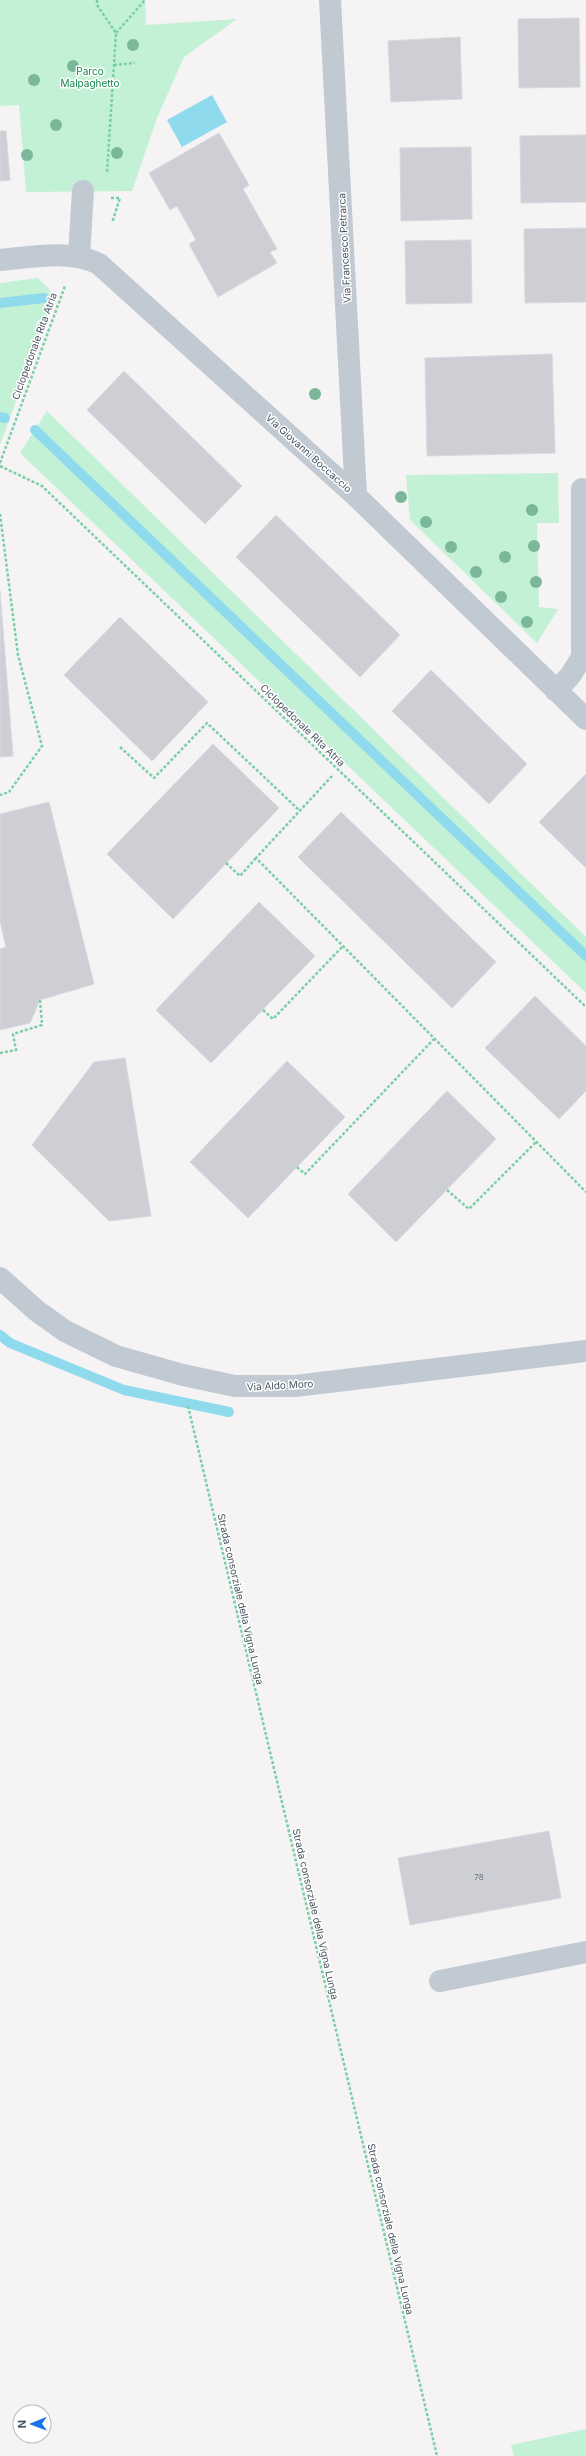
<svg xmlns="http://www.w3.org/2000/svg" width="586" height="2456" viewBox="0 0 586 2456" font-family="Inter,sans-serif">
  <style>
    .green { fill: #c3f1d5 }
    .water { fill: #90daee }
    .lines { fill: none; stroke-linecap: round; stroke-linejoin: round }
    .stream { stroke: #90daee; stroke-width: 10 }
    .building { fill: #cdcfd5; stroke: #d7d9de }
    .path { stroke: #7ad0a6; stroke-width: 2.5; stroke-dasharray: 3 2; stroke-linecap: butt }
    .minor { stroke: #c1cad2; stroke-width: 22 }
    .tree { fill: #7bb799 }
    .labels { text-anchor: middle; stroke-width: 3; stroke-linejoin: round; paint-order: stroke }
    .number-label { font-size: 8px; fill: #6b747e }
    .park-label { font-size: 10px; fill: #17864f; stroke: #fff }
    .street-label { font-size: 10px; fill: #4a5661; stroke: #fff }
  </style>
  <rect width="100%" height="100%" fill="#f5f3f3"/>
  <path class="green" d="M0,0H145L146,25L237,19L184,57L157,118L132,191L26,192L19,105L0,106Z
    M38,278L50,290L52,303L0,445V283Z
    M47,411L586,937V993L20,453Z
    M558,473L559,523H537L539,607L558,609L537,643L410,520L406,475Z
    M586,2429V2456H514L511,2445Z"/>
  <path class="water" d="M212,95L227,122L182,147L167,120Z"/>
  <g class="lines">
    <path class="stream" d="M0,303L44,298
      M0,417L5,418
      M35,430L586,956
      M0,1335L10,1343L124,1390L229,1412"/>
  </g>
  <path class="building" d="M579,18L580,87L519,88L518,19Z
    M460,37L462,99L391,102L388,41Z
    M0,131H6L10,180L0,181Z
    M219,133L249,185L243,189L277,249L270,252L277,263L218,297L189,244L196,240L177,206L170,210L149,173Z
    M586,135V202L521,203L520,136Z
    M471,147L472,219L401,221L400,148Z
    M586,228V302L525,303L524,229Z
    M471,240L472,303L406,304L405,241Z
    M552,354L555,453L427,456L425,358Z
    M124,371L242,486L205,524L87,410Z
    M276,515L400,635L360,677L236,557Z
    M0,591L13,756L0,757Z
    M120,617L208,702L152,761L64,675Z
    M431,670L527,764L489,804L392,711Z
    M213,744L279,808L173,919L107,854Z
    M586,774V868L539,822Z
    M49,802L94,984L40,1000L30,1023L0,1030V949L6,947L0,921V814Z
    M341,812L496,962L452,1008L298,857Z
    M259,902L315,956L211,1063L156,1010Z
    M535,996L586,1046V1091L559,1119L485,1048Z
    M125,1058L151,1216L109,1221L32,1145L94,1062Z
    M287,1061L345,1117L248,1218L190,1162Z
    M447,1091L496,1139L396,1242L348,1194Z
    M549,1831L561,1898L410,1925L398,1858Z"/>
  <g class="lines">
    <path class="path" d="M97,0V5L116,33L107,173
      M116,33L145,0
      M114,65L135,63
      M111,198H120L112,223
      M0,463L65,286
      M0,466L42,486L586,1007
      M0,514L18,655L42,746L9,792L0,795
      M120,747L154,778L207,723L300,811
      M332,776L256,858L586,1192
      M226,863L240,876L256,858
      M263,1010L273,1019L343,946
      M0,1053L16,1050L13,1034L42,1025L40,1000
      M297,1167L305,1174L434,1039
      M447,1190L469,1209L536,1142
      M188,1406L437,2456"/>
    <path class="minor" d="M330,0L356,496
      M79,256L83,191
      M0,260C32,257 70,249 99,264L356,496L586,719
      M556,691L570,676L582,657V489
      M0,1278L37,1311L65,1331L116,1356L183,1375L235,1386H295L586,1351
      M440,1981L586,1952"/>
  </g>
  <g class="tree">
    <circle cx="133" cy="45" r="6"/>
    <circle cx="73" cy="66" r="6"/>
    <circle cx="34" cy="80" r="6"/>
    <circle cx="56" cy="125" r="6"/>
    <circle cx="117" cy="153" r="6"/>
    <circle cx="27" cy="155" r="6"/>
    <circle cx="315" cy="394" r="6"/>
    <circle cx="401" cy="497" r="6"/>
    <circle cx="532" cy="510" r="6"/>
    <circle cx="426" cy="522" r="6"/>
    <circle cx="534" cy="546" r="6"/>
    <circle cx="451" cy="547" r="6"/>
    <circle cx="505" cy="557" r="6"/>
    <circle cx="476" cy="572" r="6"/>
    <circle cx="536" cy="582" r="6"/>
    <circle cx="501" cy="597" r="6"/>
    <circle cx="527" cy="622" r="6"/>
  </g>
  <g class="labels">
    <g class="number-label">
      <text x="479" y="1880">78</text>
    </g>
    <g class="park-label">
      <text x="90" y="75">Parco<tspan x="90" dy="12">Malpaghetto</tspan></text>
    </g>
    <g class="street-label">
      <text transform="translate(344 248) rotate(-93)" y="4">Via Francesco Petrarca</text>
      <text transform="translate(34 346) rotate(-70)" y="4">Ciclopedonale Rita Atria</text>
      <text transform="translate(309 453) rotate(42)" y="4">Via Giovanni Boccaccio</text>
      <text transform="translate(303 725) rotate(44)" y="4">Ciclopedonale Rita Atria</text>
      <text transform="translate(280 1385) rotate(-3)" y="4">Via Aldo Moro</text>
      <text transform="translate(241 1599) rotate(77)" y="4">Strada consorziale della Vigna Lunga</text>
      <text transform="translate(316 1914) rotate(77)" y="4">Strada consorziale della Vigna Lunga</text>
      <text transform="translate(391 2229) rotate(77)" y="4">Strada consorziale della Vigna Lunga</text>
    </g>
  </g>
  <g transform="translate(32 2424) rotate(269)"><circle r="19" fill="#ffffff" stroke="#b7bbc0"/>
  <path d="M0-3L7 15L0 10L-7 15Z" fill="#1a73e8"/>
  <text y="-6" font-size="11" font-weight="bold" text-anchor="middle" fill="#4a5661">N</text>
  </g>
</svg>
